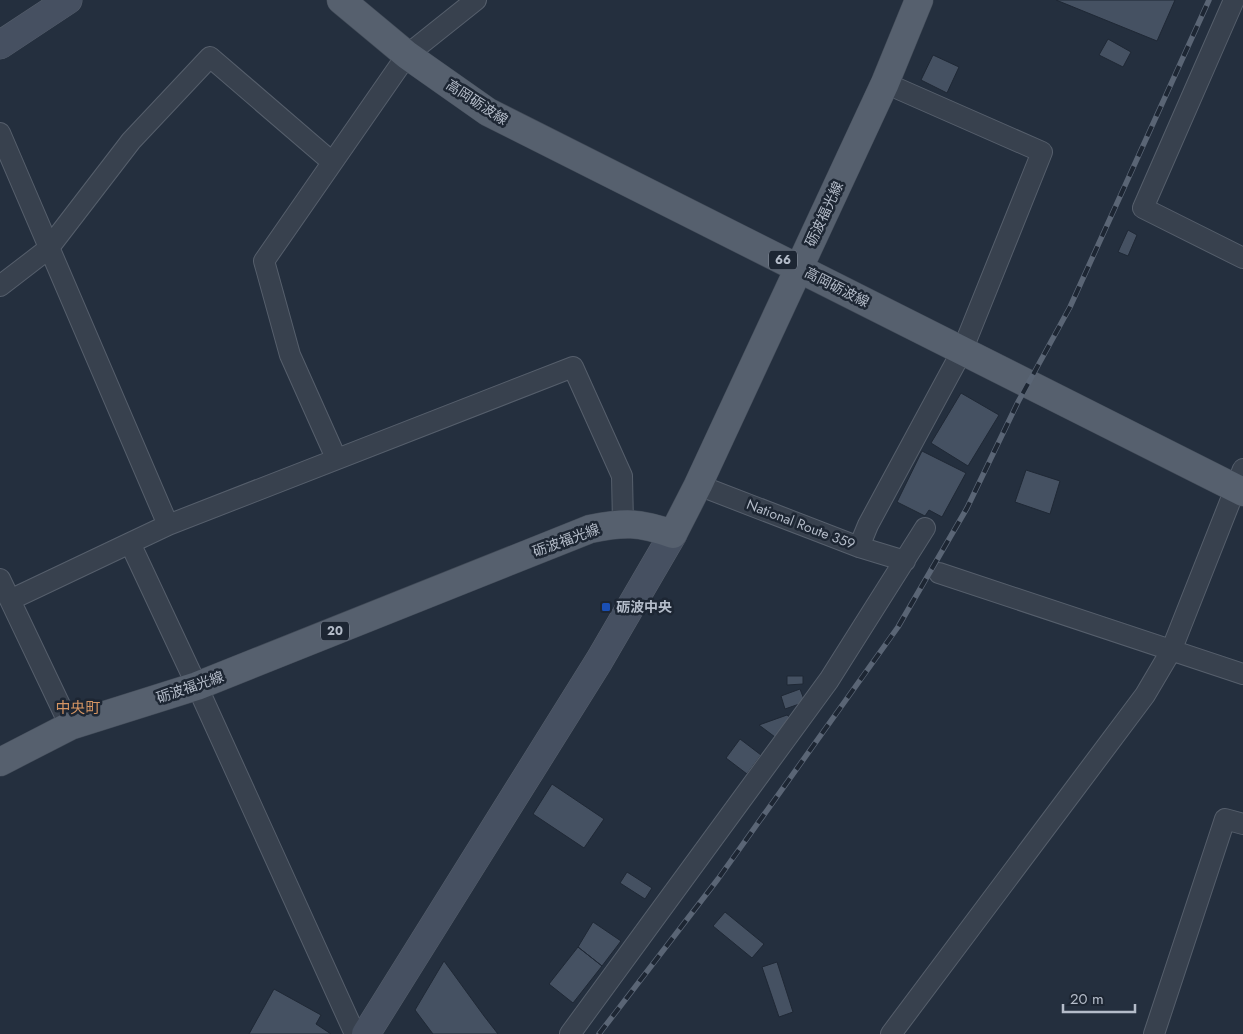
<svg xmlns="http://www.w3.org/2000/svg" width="1243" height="1034" viewBox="0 0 1243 1034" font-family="Jost,'Noto Sans JP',sans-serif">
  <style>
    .building { fill: #455162; stroke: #1f2835 }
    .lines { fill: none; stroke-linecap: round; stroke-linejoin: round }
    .street-casing { stroke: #565f6c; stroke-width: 22 }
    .secondary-casing { stroke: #565f6c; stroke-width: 29 }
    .primary-casing { stroke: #414a57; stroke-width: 29 }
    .street { stroke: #38414e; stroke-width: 20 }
    .secondary { stroke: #465061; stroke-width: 28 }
    .primary { stroke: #56606e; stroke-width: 28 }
    .rail-casing { stroke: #5a6575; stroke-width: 5.5 }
    .rail { stroke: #1d2633; stroke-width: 4; stroke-dasharray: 11; stroke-linecap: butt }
    .transit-dot { fill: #1a4fb4; stroke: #1d2633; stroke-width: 2 }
    .labels { text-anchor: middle; stroke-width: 5; stroke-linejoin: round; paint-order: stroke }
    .shield { fill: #1d2633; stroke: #878f9c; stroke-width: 1 }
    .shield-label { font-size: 12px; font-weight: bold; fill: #b4bcc9 }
    .street-label { font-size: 14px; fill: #b4bcc9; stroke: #1d2633 }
    .poi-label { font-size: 14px; font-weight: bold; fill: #b4bcc9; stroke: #1d2633; text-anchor: start }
    .neighbourhood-label { font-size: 15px; fill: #d59563; stroke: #1d2633 }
  </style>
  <rect width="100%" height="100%" fill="#242f3e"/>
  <path class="building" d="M1056,0H1175L1157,41Z
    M1108,39L1131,52L1123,67L1099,55Z
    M933,55L959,67L947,93L921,80Z
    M1128,230L1137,235L1128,256L1118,252Z
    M961,393L999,415L968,466L931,443Z
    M922,451L966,473L942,517L929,510L925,516L897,502Z
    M1026,470L1060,481L1050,514L1015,502Z
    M787,676H803V684L787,685Z
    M800,689L805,702L785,709L781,696Z
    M787,715L797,723L779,740L759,725Z
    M740,739L761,755L747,774L726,758Z
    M552,784L604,819L584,848L533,814Z
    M627,872L652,888L645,899L620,883Z
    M725,912L764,944L752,958L713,926Z
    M593,922L621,941L602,966L578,947Z
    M578,947L602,966L573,1003L549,984Z
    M444,961L484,1016L498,1034H433L415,1010Z
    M777,962L793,1012L779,1017L762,967Z
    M274,989L321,1015L316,1024L331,1034H249Z"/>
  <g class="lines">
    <defs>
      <path id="street" d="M1234,0L1143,208L1243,258
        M0,133L168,525L130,543L197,686L355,1034
        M0,286L48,249L131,141L210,57L332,162
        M336,458L290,355L264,261L407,55L476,0
        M698,485L859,547L905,561
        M168,525L573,367L622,476L623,523
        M859,547L868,525L962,351L1042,152L885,83
        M939,573L1243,674
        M0,579L70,726
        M10,600L130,543
        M570,1034L829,680L925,528
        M891,1034L1145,695L1171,651L1243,469
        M1154,1034L1225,819L1243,824"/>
      <path id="secondary" d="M0,45L68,0
        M366,1034L599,661L673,534"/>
      <path id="primary" d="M341,0L407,55L488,112L1243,492
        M0,762L70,726L197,686L590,529C625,522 638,522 673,534L698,485L885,83L919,0"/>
    </defs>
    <use href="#street" class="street-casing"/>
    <use href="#secondary" class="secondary-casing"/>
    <use href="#primary" class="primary-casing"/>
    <use href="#street" class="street"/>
    <use href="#secondary" class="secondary"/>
    <use href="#primary" class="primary"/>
    <defs>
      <path id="rail" d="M599,1034L718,879L898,627L967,508L1018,402L1070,307L1209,0"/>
    </defs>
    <use href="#rail" class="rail-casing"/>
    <use href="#rail" class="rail"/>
  </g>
  <rect class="transit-dot" x="601" y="602" width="10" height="10" rx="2.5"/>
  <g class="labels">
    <g class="shield">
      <rect x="769" y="250.5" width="28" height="19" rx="4"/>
      <rect x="321" y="621.5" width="28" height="19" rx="4"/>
    </g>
    <g class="shield-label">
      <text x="783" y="264">66</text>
      <text x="335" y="635">20</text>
    </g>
    <g class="street-label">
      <text transform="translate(477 102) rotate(33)" y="5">高岡砺波線</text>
      <text transform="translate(824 214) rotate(-65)" y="5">砺波福光線</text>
      <text transform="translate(837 287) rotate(27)" y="5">高岡砺波線</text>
      <text transform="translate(801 524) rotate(21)" y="5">National Route 359</text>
      <text transform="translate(566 540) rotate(-20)" y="5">砺波福光線</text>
      <text transform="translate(190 687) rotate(-19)" y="5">砺波福光線</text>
    </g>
    <g class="poi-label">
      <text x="616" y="612">砺波中央</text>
    </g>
    <g class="neighbourhood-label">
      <text x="78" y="713">中央町</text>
    </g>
  </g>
  <path d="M1063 1004v8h72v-8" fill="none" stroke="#b4bcc9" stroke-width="2.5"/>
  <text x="1070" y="1004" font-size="15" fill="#b4bcc9" stroke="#1d2633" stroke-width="4" paint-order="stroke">20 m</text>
</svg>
